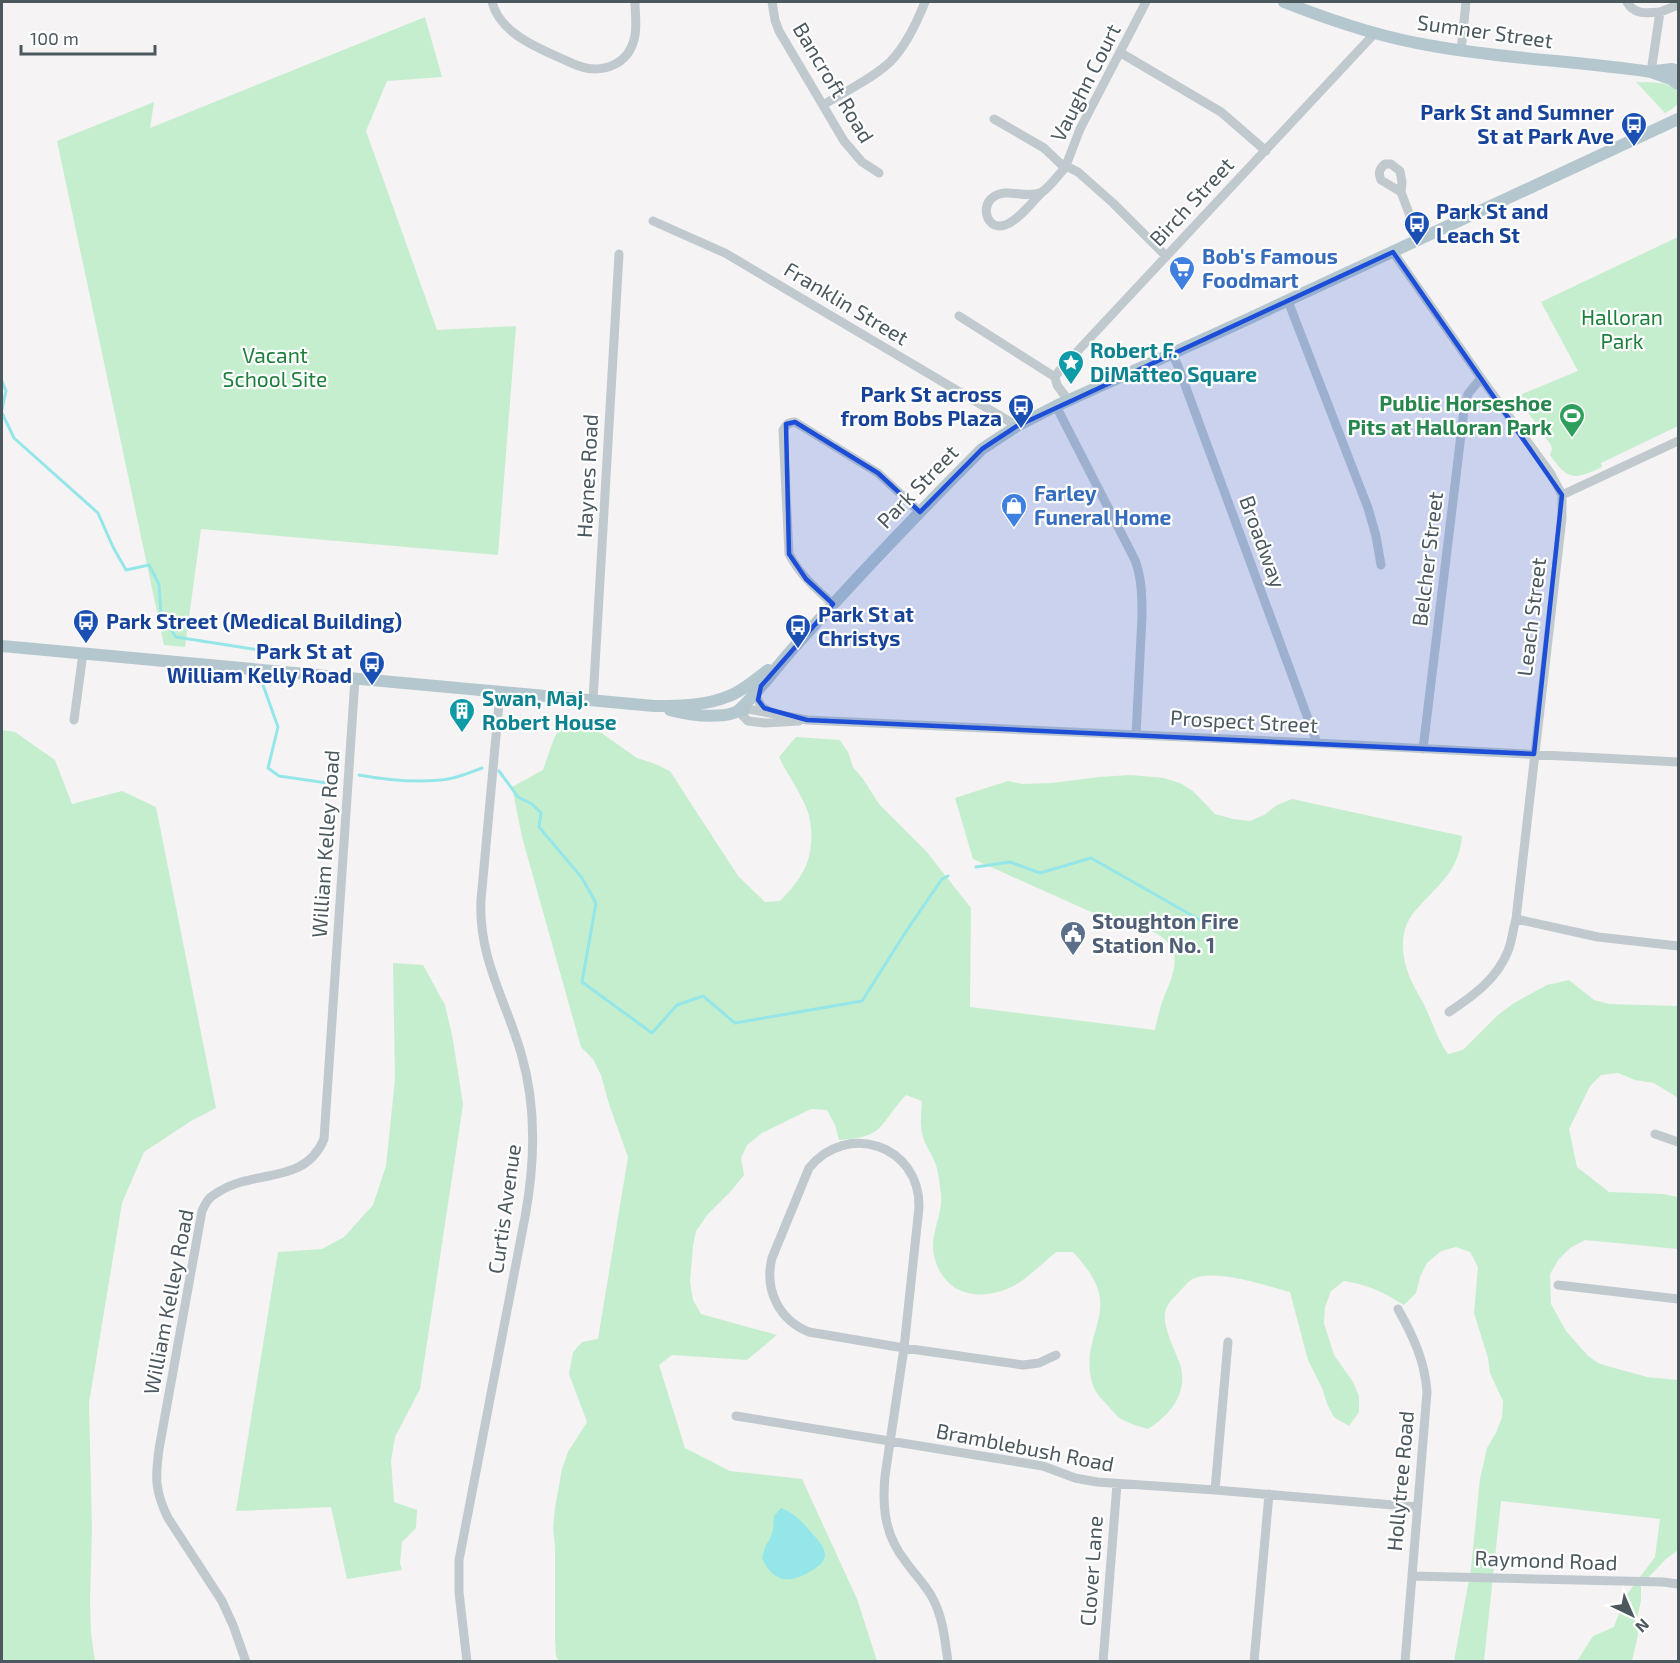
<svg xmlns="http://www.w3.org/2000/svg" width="1680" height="1663" viewBox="0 0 1680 1663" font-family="'Exo 2',sans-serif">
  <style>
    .green { fill: #c5eece }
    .water { fill: #95e6e8 }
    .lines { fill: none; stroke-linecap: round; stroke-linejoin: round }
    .stream { stroke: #95e6e8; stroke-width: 3 }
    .minor { stroke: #bfc9ce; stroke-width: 9 }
    .major { stroke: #b4c7cf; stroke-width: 12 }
    .marked { fill: #1d4ed8; fill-opacity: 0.2; stroke: #1d4ed8; stroke-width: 4.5; stroke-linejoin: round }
    .labels { text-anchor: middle; stroke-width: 4.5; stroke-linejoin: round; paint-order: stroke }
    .street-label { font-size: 21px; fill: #4b595f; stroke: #fff }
    .transit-label { font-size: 21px; font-weight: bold; fill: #164399; stroke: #fff; text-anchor: end }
    .shop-label { font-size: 21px; font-weight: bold; fill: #366cbe; stroke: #fff; text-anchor: start }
    .park-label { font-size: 21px; fill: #1d7f3c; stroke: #fff }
    .culture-label { font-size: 21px; font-weight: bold; fill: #0d838f; stroke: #fff; text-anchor: start }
    .leisure-label { font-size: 21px; font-weight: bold; fill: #27864d; stroke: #fff; text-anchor: end }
    .service-label { font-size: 21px; font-weight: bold; fill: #4e5e75; stroke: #fff; text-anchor: start }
  </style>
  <rect width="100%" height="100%" fill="#f5f3f3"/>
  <path class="green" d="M425,17L442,77L387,81L366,131L437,330L516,326L498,555L201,529L185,647L164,645L57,141L154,102L150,128Z
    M1636,82C1650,83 1668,80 1678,92C1679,106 1677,106 1665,113Z
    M1678,237V426L1601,463L1602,467C1575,480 1568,481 1550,455L1552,449L1551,445L1520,401L1514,404L1510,399L1578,371L1541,302Z
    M573,725L600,732L637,758L653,763L670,771L738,876L765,902L780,901C790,891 802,877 807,863C813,847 813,823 806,807C799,790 787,774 779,757L796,737L840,740L848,752L853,767L863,779L879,804L926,851L971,908L970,1007L1155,1030C1157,1021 1159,1011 1162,1002C1171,978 1187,953 1159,935C1145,926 1125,925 1109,920L973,859L955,798L1008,781L1022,784L1052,783L1099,777L1131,775L1164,778L1180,783L1193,791L1215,814L1233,819L1250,821L1264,815L1277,805L1292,799L1462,836C1459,867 1445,879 1424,901C1420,906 1415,910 1412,915C1398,934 1402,960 1411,980C1415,990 1422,999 1426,1009C1433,1024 1438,1040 1448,1054L1463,1050L1498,1015L1514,1003L1547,985L1569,980L1594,1000L1609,1004L1678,1006V1098L1654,1083L1635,1080L1618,1073L1601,1075L1590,1086L1569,1129L1577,1167L1609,1192L1663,1194L1678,1197V1249L1585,1240L1570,1248L1559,1259L1550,1274L1551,1304L1566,1331L1588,1356L1600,1364L1647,1377L1678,1380V1550L1666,1559L1641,1585V1600L1637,1619L1638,1635L1632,1661H1577L1593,1636L1614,1627L1625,1597L1655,1557L1660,1519L1501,1501L1484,1661H1454L1471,1569L1480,1479L1487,1448L1496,1433L1502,1417L1503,1401L1490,1373L1488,1358L1474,1313L1478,1267L1470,1252L1456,1247L1441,1251L1427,1263L1420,1277L1416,1293L1404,1305C1383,1292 1369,1285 1344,1281L1331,1291L1325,1307L1324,1323L1334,1355L1353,1382L1359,1396V1412L1349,1426L1334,1417L1327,1404L1323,1390L1308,1360L1290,1292C1267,1286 1212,1267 1191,1280C1187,1283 1182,1289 1178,1293C1170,1301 1163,1309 1165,1321C1167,1336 1175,1350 1180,1364C1189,1393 1170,1415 1148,1429C1138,1426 1127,1423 1118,1417C1115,1414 1112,1410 1109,1407C1105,1402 1100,1398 1097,1393C1088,1380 1088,1358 1092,1344C1095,1329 1102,1315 1100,1299C1098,1281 1085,1265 1073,1252H1056C1044,1262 1033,1273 1020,1282C1000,1296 966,1301 948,1282C939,1273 934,1261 933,1249C932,1230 943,1213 941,1194C939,1182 939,1170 933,1158C929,1150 924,1143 922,1133C920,1123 921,1112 922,1101L906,1095C878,1125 886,1137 839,1140L835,1125L827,1110L811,1109L762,1133L747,1145L741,1158L744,1175L732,1190L708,1214L696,1231L693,1246L690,1282L693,1300L701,1314L777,1335L747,1360L672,1355L659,1365L685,1448L730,1471L802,1479L857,1599L877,1661H559L556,1656L555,1639V1547L553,1528L555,1508L562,1469L568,1452L587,1422L569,1374L573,1352L582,1342L598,1339L628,1157L609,1104L601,1075L593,1059L581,1047L522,837L512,787L543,770L553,741L560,726Z
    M2,730L15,732L55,760L72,804L122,791L156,807L216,1108L191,1121L144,1152L122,1203L89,1403L92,1527L90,1602L91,1633L95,1661H2Z
    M393,963L423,965L445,1005L453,1040L463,1105L420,1389L395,1437L391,1461L394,1502L417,1510L416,1528L402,1542L400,1563L402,1570L347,1579L331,1507L236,1511L278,1252L322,1249L344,1237L373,1205L386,1166L395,1079Z"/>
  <path class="water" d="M781,1508C791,1511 803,1522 810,1531C815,1537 824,1545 825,1554C825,1563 817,1567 811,1571C790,1584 773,1583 762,1558L766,1545L770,1539L773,1530L774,1516Z"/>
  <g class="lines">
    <path class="stream" d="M2,381L6,391L2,409
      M2,413L14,438L98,513L113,547L126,570L149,565L159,584L161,615L176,637L265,651
      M263,685L278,727L268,768L279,776L334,784
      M499,771L518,797L532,804L541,813L539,827L582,878L596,903L582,982L652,1033L677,1005L703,996L735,1023L862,1001L905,933L942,879L948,876
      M359,775C386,780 413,783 441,780C455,779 469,773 482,768
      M976,867L1010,862L1040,873L1091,858L1200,920"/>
    <path class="minor" d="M492,2C501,37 546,51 576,65C602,75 630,65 635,35C637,24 635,12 635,2
      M772,2L775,20L779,31L844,141L862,162L879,173
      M1627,2C1634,15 1647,13 1660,12
      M1461,51L1466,2
      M1121,53L1221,112L1266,151
      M1651,72L1660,12L1678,5
      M823,105C844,92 872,79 890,62C906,46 917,22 925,2
      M994,119L1044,148L1065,168L1080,129L1146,2
      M1043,191C1033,201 1018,221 1005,225C988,231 980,208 992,198C1006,186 1026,200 1042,192C1050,187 1058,175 1065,168L1068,167L1078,172L1113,203L1166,256
      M1401,192L1381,180C1378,173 1379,169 1385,164H1391L1400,171L1402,182L1401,192L1419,240
      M653,221L725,253L1017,426
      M1393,252L1481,378L1551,474L1562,495V518L1516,919C1513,929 1512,941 1508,951C1497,979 1473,996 1449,1012
      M1288,301L1368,508L1376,536L1381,565
      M959,316L1055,377
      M1172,354L1178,366L1317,743
      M1068,400L1057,385L1055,377L1059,371L1375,33
      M1056,406L1135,560C1142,579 1142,597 1142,617L1136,735
      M1562,495L1678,441
      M833,604C816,589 800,575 789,554L783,430C786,425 788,422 795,422L878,473L920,512
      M593,700L619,254
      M758,700L761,706L768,711
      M748,709L807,720L1317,743L1678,762
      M738,711L748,721L765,723L799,721
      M74,720L83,653
      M1423,749L1464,410L1468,394L1481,378
      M1516,919L1598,937L1678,946
      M1655,1134L1678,1142
      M1558,1285L1678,1299
      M1398,1309C1413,1336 1425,1361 1427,1392L1405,1662
      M736,1416L1043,1466L1075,1478L1097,1482L1215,1490L1417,1507
      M1215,1490L1228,1342
      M1412,1576L1663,1582L1678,1584
      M246,1662L233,1625L222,1601L168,1518C155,1491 155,1479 159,1449L202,1211C204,1207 206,1202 209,1199C211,1196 217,1193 220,1191C256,1169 305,1185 324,1139L355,679
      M467,1662L459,1592V1560L525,1217C535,1163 537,1107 521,1053C506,1001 478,957 481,900L500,692
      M948,1662C945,1640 943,1618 933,1599C926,1585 915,1575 906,1562C885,1536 882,1508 885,1476L904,1348L809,1332C779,1320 764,1290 772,1258L809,1168C847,1121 920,1145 919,1207L904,1348L1023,1365L1039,1363L1056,1355
      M1103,1662L1117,1484
      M1254,1662L1269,1494"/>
    <path class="major" d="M1284,2C1332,21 1382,38 1433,46C1505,59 1578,61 1651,72L1671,79L1678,84
      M1655,71L1672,69L1678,71
      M2,646L654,706C680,706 705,706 729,696C743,691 756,679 768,670
      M670,710C688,715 707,717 725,715C732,714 738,711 744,710
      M738,711C761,690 778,664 799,642C858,576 919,512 982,449L1017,426L1056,406L1235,325L1678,119"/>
  </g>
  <path class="marked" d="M1393,252L1562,495L1534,754L807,720L764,708L758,700L761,686L833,604L806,579L789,554L786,424L795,422L878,473L920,512L982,449L1017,426Z"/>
  <defs>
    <symbol id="bus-pin" viewBox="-11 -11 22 30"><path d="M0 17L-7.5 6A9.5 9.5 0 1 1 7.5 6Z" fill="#1a4fb4" stroke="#fff"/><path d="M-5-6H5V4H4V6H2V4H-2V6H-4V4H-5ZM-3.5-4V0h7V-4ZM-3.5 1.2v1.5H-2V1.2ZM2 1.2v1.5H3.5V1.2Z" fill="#fff"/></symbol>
    <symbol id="supermarket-pin" viewBox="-11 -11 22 30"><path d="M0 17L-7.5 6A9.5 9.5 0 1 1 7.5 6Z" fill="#3f7fe0" stroke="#fff"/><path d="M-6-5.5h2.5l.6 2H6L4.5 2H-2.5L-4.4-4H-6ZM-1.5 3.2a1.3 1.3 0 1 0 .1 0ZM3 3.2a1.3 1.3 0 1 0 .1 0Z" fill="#fff"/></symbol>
    <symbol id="sight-pin" viewBox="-11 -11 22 30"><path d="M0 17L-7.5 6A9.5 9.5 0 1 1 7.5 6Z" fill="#0f9aa8" stroke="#fff"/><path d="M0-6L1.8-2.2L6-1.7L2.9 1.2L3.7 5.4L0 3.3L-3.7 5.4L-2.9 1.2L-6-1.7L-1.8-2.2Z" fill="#fff"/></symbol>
    <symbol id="stadium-pin" viewBox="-11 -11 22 30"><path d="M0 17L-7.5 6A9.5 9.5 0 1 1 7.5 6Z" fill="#2e9e5b" stroke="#fff"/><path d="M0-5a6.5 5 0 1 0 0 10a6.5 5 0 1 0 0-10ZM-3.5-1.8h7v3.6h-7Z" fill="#fff"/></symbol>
    <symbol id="shop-pin" viewBox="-11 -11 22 30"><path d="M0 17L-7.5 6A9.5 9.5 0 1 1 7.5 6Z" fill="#3f7fe0" stroke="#fff"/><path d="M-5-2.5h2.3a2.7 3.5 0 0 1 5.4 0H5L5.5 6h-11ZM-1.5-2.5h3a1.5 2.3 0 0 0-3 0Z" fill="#fff"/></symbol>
    <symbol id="building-pin" viewBox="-11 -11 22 30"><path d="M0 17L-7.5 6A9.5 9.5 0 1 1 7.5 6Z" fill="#0f9aa8" stroke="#fff"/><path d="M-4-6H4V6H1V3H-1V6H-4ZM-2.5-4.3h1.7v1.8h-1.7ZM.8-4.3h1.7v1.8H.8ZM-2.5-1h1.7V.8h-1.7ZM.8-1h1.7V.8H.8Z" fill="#fff"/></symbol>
    <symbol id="civic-pin" viewBox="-11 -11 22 30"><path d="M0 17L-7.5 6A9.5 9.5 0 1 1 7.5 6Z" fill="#5c6f8a" stroke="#fff"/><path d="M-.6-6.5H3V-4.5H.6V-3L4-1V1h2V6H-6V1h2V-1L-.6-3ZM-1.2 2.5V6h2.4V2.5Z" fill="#fff"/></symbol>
  </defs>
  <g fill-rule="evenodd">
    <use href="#bus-pin" x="1619" y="110" width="30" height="40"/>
    <use href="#bus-pin" x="1402" y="209" width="30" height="40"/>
    <use href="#supermarket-pin" x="1167" y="254" width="30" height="40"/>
    <use href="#sight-pin" x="1056" y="348" width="30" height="40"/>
    <use href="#bus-pin" x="1006" y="392" width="30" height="40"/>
    <use href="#stadium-pin" x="1557" y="401" width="30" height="40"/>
    <use href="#shop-pin" x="999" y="491" width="30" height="40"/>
    <use href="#bus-pin" x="71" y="607" width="30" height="40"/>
    <use href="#bus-pin" x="783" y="612" width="30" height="40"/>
    <use href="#bus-pin" x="357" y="649" width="30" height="40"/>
    <use href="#building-pin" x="447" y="696" width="30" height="40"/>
    <use href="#civic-pin" x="1058" y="919" width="30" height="40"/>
  </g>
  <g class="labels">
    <g class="street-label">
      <text transform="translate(1485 32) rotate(8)" y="7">Sumner Street</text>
      <text transform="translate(833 83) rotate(59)" y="7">Bancroft Road</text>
      <text transform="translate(1086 83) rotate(-63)" y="7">Vaughn Court</text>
      <text transform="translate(1192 202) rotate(-47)" y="7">Birch Street</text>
      <text transform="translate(846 304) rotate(31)" y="7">Franklin Street</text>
      <text transform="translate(588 476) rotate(-87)" y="7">Haynes Road</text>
      <text transform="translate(918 487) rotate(-46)" y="7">Park Street</text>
      <text transform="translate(1262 542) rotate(70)" y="7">Broadway</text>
      <text transform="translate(1428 559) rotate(-83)" y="7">Belcher Street</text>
      <text transform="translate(1532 617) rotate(-83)" y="7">Leach Street</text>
      <text transform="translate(1244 722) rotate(3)" y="7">Prospect Street</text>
      <text transform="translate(326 844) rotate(-86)" y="7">William Kelley Road</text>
      <text transform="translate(505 1209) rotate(-82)" y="7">Curtis Avenue</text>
      <text transform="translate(169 1302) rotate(-79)" y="7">William Kelley Road</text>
      <text transform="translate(1025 1448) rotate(11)" y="7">Bramblebush Road</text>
      <text transform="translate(1401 1481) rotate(-85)" y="7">Hollytree Road</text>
      <text transform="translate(1546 1561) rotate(2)" y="7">Raymond Road</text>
      <text transform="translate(1092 1571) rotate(-86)" y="7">Clover Lane</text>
    </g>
    <g class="transit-label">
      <text x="1614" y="120">Park St and Sumner<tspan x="1614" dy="24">St at Park Ave</tspan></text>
      <text x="1436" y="219" text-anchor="start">Park St and<tspan x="1436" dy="24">Leach St</tspan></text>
      <text x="1002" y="402">Park St across<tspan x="1002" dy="24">from Bobs Plaza</tspan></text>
      <text x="818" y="622" text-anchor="start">Park St at<tspan x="818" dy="24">Christys</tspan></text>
      <text x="106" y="629" text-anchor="start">Park Street (Medical Building)</text>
      <text x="352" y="659">Park St at<tspan x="352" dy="24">William Kelly Road</tspan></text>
    </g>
    <g class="shop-label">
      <text x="1202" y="264">Bob's Famous<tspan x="1202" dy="24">Foodmart</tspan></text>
      <text x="1034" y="501">Farley<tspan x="1034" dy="24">Funeral Home</tspan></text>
    </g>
    <g class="park-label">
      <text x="1622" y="325">Halloran<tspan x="1622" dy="24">Park</tspan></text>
      <text x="275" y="363">Vacant<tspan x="275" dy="24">School Site</tspan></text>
    </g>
    <g class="culture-label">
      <text x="1090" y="358">Robert F.<tspan x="1090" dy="24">DiMatteo Square</tspan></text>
      <text x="482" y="706">Swan, Maj.<tspan x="482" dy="24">Robert House</tspan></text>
    </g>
    <g class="leisure-label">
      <text x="1552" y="411">Public Horseshoe<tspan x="1552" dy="24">Pits at Halloran Park</tspan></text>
    </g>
    <g class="service-label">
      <text x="1092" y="929">Stoughton Fire<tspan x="1092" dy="24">Station No. 1</tspan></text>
    </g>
  </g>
  <rect width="1680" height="1663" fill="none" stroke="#4b595f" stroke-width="6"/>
  <g transform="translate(1632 1615) rotate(136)" stroke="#ffffff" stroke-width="4.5" paint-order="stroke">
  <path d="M0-4.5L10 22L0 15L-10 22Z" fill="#4b595f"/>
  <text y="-9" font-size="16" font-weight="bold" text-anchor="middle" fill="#4b595f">N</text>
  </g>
  <path d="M21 45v9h134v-9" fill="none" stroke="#4b595f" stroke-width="3"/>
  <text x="30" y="45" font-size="18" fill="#4b595f" stroke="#ffffff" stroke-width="4.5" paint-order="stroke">100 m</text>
</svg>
